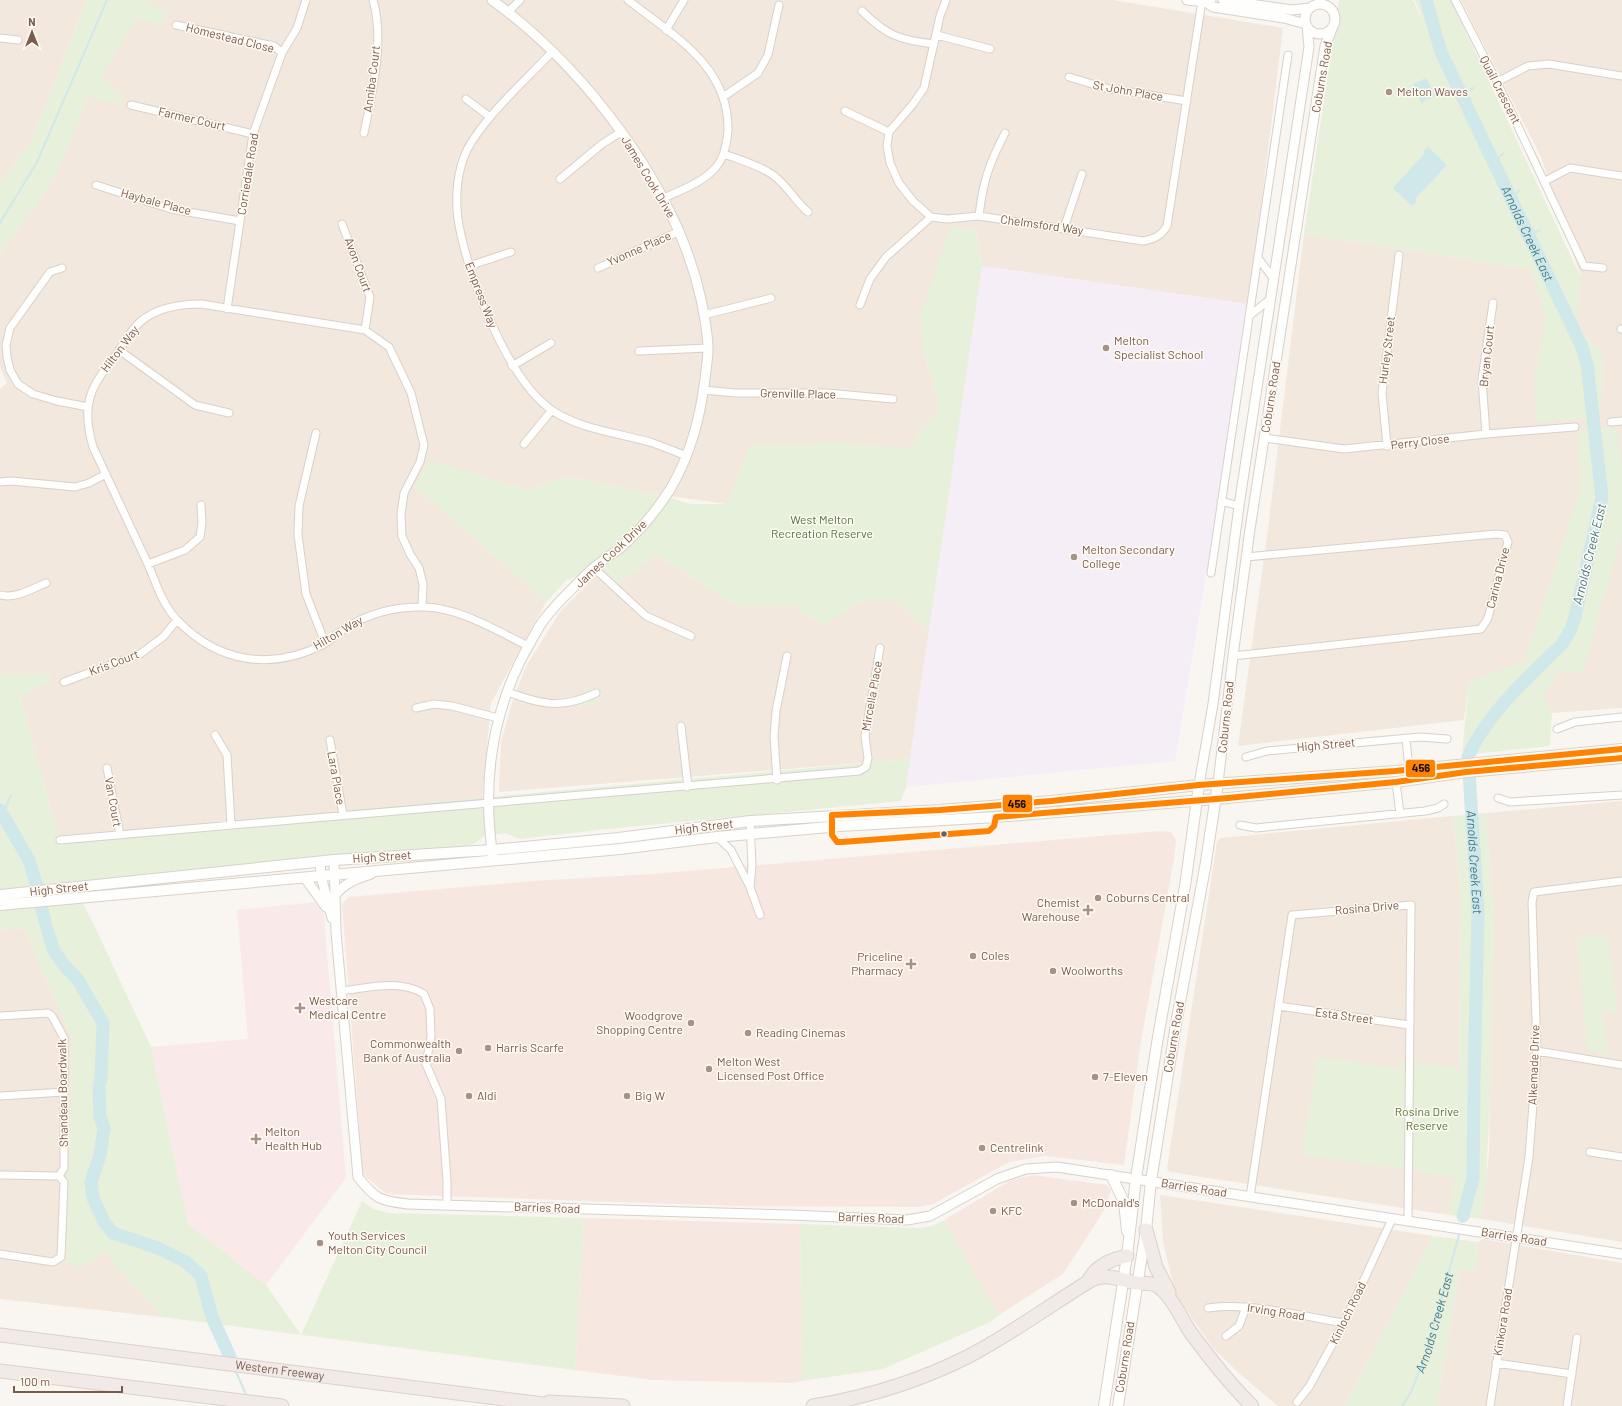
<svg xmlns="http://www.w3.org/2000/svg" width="1622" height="1406" viewBox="0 0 1622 1406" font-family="Barlow,sans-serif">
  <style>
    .residential { fill: #f2e8de }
    .commercial { fill: #f6e8e1 }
    .education { fill: #f6eef6 }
    .medical { fill: #fae9e9 }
    .green { fill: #e7f0db }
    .water { fill: #d0e8ea }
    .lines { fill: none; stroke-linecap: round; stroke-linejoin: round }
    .stream { stroke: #d0e8ea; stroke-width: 2 }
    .river { stroke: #d0e8ea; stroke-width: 13 }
    .minor-casing { stroke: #d7d1cb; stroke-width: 9 }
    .tertiary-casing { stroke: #d7d1cb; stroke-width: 11 }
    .secondary-casing { stroke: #d9d2cb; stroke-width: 12 }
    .motorway-casing { stroke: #dad1cc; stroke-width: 15 }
    .minor { stroke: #fefefd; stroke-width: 7 }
    .tertiary { stroke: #fefefd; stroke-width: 9 }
    .secondary { stroke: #fefefd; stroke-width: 10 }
    .motorway { stroke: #f2eae7; stroke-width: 13 }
    .bus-1-casing { stroke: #fffaf3; stroke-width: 9 }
    .bus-1 { stroke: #ff8200; stroke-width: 6 }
    .poi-dot { fill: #a69286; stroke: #fffaf3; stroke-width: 1.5 }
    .bus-dot { fill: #7a5c4d; stroke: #fffaf3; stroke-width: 1.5 }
    .labels { text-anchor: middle; stroke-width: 3; stroke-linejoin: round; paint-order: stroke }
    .street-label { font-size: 12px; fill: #7a5c4d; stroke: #fffaf3 }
    .poi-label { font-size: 12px; fill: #7a5c4d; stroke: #fffaf3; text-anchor: start }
    .park-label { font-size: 12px; fill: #537a41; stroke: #fffaf3 }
    .water-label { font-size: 13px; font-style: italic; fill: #437c86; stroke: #fffaf3 }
    .line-badge { stroke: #fffaf3; stroke-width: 1.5 }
    .pale-badge-label { font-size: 11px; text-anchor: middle; font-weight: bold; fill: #111 }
  </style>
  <rect width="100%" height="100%" fill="#f9f5f0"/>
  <path class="residential" d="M0,0H86L33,139L0,183Z
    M146,0H1113L1283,28L1249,304L982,266L976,229L923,350L940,408L909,448L727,504L653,494L570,477L526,490L430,461L415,486L546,602L491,703L482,799L58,836L20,696L50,681L49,674H0V389L7,383L0,367V255L56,175L83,96Z
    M1461,0H1622V708L1552,713L1525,662L1469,682L1464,720L1238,746L1268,529L1304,234L1581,277L1541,157Z
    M656,554L738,607L793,605L823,625L862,600H897L929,630L910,759L499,792L501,742L512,703L525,668L560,612L603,568L619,584Z
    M1622,801V1242L1481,1219L1489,1155L1493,912L1486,813Z
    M1453,816L1461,896L1459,1069L1455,1177L1449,1215L1170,1172L1167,1169L1217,842L1221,838Z
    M24,928L72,1038L70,1163L66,1171L80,1268L104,1251L162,1317L0,1299V930Z
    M1160,1195L1433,1236L1345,1406H1278L1241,1375L1212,1347L1176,1295L1163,1242Z
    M1482,1239L1622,1263V1406H1437L1460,1269L1475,1270L1478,1242Z"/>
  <path class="commercial" d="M1161,831L1171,832L1176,840L1174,859L1141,1041L1124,1165L1045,1156L1009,1162L933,1204L917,1207L738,1206L386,1194L363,1174L342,904L349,897L533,881L652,874Z
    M1033,1175L1107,1185L1111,1190L1103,1212L1063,1274L999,1315L944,1220L1008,1182L1016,1179Z
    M584,1218L800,1224L802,1381L791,1383L653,1380L575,1370Z"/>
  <path class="education" d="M982,266L1249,304L1231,426L1175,761L906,787Z"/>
  <path class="medical" d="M317,902L323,907L346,1178L266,1285L188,1224L151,1047L248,1039L237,910Z"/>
  <path class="green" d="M86,0H147L168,15L162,25L137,18L101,77L124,97L121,105L89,97L56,175L0,255V183L33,139Z
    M1339,0H1413L1424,25L1415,0H1451L1581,278L1577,325L1602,353L1604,381L1599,417L1536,422L1534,377L1546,316L1530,269L1304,234Z
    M950,228L976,229L982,266L929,630L897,600H862L823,625L793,605L738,607L656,554L619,584L603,568L567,580L546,602L415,486L430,460L526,490L570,477L668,497L690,504H727L750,444L848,443L909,448L940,408L923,350L921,315Z
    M1608,427L1616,429L1622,468V533L1583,673L1560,672L1543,696L1552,713L1550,746L1462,755L1469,682L1525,661L1580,489L1579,432Z
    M0,674H49L50,681L20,696L58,836L910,759L906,787L901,801L607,829L520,839L505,833L484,836L474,844L458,848L73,885L93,923L151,1047L188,1224L266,1285L301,1335L362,1201L373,1209L389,1213L584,1218L575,1370L162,1317L104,1252L80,1268L65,1261L67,1186L64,1179L70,1163L72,1038L24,928L0,930Z
    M594,685L604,691L595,706L566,705L565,702L582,695Z
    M1486,813L1493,912L1491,1074L1486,1183L1481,1219L1449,1215L1454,1177L1302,1154L1317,1057L1400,1069V1060L1459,1069L1461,896L1453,816Z
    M1607,934L1618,1012L1602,1013L1608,1055L1587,1049L1577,937Z
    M944,1220L999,1315L990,1322L883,1369L802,1381L800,1224L920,1228L932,1226Z
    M1433,1236L1478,1242L1475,1270H1460L1437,1406H1345Z"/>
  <path class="water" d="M1426,78L1435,96L1421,103L1413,84Z
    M1428,147L1447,165L1415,199L1417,202L1412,206L1393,188L1425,153L1423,151Z"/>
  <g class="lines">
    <g class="stream">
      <path d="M1460,94L1474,88"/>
      <path d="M1480,147L1488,152"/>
      <path d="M1492,162L1504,153"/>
      <path d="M1510,198L1520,190"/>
      <path d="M0,223L37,162L107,0"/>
      <path d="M1528,236L1540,230"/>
      <path d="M3,814L11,795"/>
      <path d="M1462,1222L1463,1216"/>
      <path d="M236,1372L246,1394"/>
      <path id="s1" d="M1402,1406L1411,1392L1426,1354L1459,1235"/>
    </g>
    <g class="river">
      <path id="s2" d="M1426,0L1441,52L1582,347L1587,364L1602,497L1575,617L1570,631L1562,644C1529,677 1486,714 1468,757L1478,912L1474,1081"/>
      <path d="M0,810L29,860L37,887"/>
      <path d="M41,905L45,922"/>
      <path d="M47,929L54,951L64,965L78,980L103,1023L101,1078L99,1086L100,1117L104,1128L100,1155L91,1182L93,1198L104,1222L113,1233L158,1248L186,1262L201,1276L212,1317L230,1357"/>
      <path d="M1463,1216L1473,1178L1474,1088"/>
    </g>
    <defs>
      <path id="minor" d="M628,0C672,35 729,65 728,130C727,142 725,157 716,167C704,182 681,190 664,198
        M946,0L940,16L924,88L913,104L889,132L887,146L890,163L899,183L913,201L931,217L947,219L979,216L1143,241C1154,239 1161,236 1167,226L1202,1
        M1455,0L1497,82L1584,266L1603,268
        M862,11C887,36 900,40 934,44
        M508,12L520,0
        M176,25L274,46L282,53
        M666,30L684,0
        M937,35L990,49
        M0,38L18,40
        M552,52C526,80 484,117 467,150C457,171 455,197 458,219C466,272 507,380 553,411C582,430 620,433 653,443C664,447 676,452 687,456
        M1069,77L1105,88L1187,101
        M1497,82L1528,66L1549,64L1622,76
        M723,97L758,73L768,55L779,5
        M466,99L490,117
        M131,105L253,134
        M845,111L889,132
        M364,133C372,93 385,41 373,0
        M724,154C740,160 759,165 773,175C787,185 795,201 808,212
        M560,179L602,144L621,132
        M1545,181L1570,168L1622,176
        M96,185L171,209L240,221
        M979,216C983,181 989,164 1005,133
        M342,224L370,297L365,330
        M1064,228L1082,174
        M1258,258L1273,278
        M469,266L511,252
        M62,268L50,272L10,328L6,345L7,357L10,370L18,384L33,394L57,401L88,407
        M598,268L680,231
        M860,305L870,279L886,257L931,217
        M227,309L253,134L282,53L297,28L306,0
        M704,315L771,298
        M1249,316L1269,300
        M1621,329H1622
        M119,350L195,405L229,413
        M639,351L708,348
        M512,366L551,343
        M704,390L735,393H827L893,399
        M1611,422L1622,421
        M316,433L299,506L298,535L306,594L325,643
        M1486,434L1482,379L1493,303
        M1265,438L1344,449L1486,434L1575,427
        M524,444L552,410
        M1387,446L1382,393L1399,255
        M0,482L11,481L75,487L89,483L106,474
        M1221,501L1239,506
        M148,564L185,550L200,537L202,523L201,505
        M594,568L646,616L691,636
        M1211,573L1288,55
        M0,595C15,599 32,589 46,583
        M422,607L423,584L419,568L410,554L402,536L401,514L404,493L420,462L424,445L411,393L389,347L365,330L201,304C180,304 156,308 140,322C131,330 125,342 118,352C91,387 80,402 93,447C111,485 129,523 147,562C156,582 162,605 178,621C219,663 272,671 324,644C332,639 339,632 346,628C369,613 394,607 421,607C457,606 497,631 528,646
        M1233,656L1481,629L1488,618L1508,542L1505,535L1496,534L1246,557
        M64,682L140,654L163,637L177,620
        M507,692C542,704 561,710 596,693
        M416,708L434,704L452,706L498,718
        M681,726L688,787
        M1557,729L1575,722L1622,717
        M215,735L227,755L231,825
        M1406,738L1409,770
        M330,740L343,815
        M1246,757L1267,751L1420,737L1447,739
        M107,768L120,835
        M777,780L774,737L776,711L787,656
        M1396,782L1400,814
        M1498,798L1510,802L1622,795
        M750,821L752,866L750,887
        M1240,825L1256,828L1425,811L1438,808L1444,804
        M717,837L731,850L750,887L760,915
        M60,840L859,771L866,767L868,758L865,736L880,648
        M341,991C368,988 400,979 424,994L430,1009L431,1036L426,1064L441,1099L447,1181V1205
        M1279,1006L1409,1025
        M0,1016L48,1013L52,1016L64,1038V1168L59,1176
        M1537,1051L1622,1065
        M0,1096L64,1092
        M1590,1152L1622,1157
        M0,1175L59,1176L64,1182L61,1257L53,1262L0,1254
        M1250,1197L1292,915L1411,905L1408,1222
        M1208,1308C1251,1302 1301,1316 1344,1323
        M1226,1336L1239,1326L1246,1307
        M1496,1363L1572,1374
        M1297,1402L1309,1387L1344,1323L1392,1219
        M1490,1406L1529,1157L1537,1051L1532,902L1534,892L1622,881
        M1567,1406L1577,1338"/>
      <path id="tertiary" d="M492,0C584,67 676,186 701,299C704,315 708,332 708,349C708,358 706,369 705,379C700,418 691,453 671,488C657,510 639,532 619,549C610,556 600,562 591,570C575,586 556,603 543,621C536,631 531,642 525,652C491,716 482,785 493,857
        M1187,0L1206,2L1211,0
        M1223,0L1292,10L1310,8
        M1206,2L1213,7L1284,18L1306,24
        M1305 19a15 15 0 1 1 30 0a15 15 0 1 1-30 0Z
        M1218,783L1233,656L1250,529L1325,46L1332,29
        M1199,785L1213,704L1239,506L1309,47L1307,26
        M334,860L336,932L358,1177C375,1199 380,1201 408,1204L791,1215L907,1220L930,1216L997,1179L1011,1174L1026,1169L1057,1167L1622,1254
        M320,862L321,876L332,918
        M305,878L326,907
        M335,895C345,883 356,879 371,874"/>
      <path id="secondary" d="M0,895L334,860L492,850L619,838L750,821L940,810L1051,801L1199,785L1395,771L1622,749
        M0,905L620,849L717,837L840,826L996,817L1228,798L1396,782L1466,772L1622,758
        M1111,1175L1124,1202L1127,1231
        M1104,1406L1127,1256L1136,1178L1158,1037L1185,886L1199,785
        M1118,1406L1146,1230L1151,1181L1177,1018L1205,868L1218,783"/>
      <g id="motorway">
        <path d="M1146,1230L1156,1267L1169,1292"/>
        <path d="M1089,1280C1096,1266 1112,1259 1127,1256"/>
        <path id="s3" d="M0,1335L559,1406"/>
        <path d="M0,1371L282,1406"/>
        <path d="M549,1402L623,1406"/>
        <path d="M813,1406C868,1397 920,1381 969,1356C1011,1334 1049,1306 1088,1282C1105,1272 1118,1279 1136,1283C1144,1284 1152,1282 1159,1287C1173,1298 1181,1318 1191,1333C1210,1359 1229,1383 1252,1406"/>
      </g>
    </defs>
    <use href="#minor" class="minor-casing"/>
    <use href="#tertiary" class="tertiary-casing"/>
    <use href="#secondary" class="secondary-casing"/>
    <use href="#motorway" class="motorway-casing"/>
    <use href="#minor" class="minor"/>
    <use href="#tertiary" class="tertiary"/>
    <use href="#secondary" class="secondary"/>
    <use href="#motorway" class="motorway"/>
    <defs>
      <path id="bus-1" d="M1622,749L1395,771L1199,785L1051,801L940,810L832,815V835L837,842H842L989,831L994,826L996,817L1228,798L1396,782L1466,772L1622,758"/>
    </defs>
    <use href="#bus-1" class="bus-1-casing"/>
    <use href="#bus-1" class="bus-1"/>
  </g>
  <g class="poi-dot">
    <circle cx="1389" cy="92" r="4"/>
    <circle cx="1106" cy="348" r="4"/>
    <circle cx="1074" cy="557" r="4"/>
    <circle cx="1098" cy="898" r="4"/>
    <path d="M1086 904h4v4h4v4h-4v4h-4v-4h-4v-4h4z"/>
    <circle cx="973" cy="956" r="4"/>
    <path d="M909 958h4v4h4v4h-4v4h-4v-4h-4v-4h4z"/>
    <circle cx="1053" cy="971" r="4"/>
    <path d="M298 1002h4v4h4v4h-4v4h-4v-4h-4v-4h4z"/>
    <circle cx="691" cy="1023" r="4"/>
    <circle cx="748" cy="1033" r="4"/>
    <circle cx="488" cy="1048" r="4"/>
    <circle cx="459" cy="1051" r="4"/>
    <circle cx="709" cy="1069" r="4"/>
    <circle cx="1095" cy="1077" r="4"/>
    <circle cx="469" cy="1096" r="4"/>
    <circle cx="627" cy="1096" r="4"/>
    <path d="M254 1133h4v4h4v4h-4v4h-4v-4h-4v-4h4z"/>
    <circle cx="982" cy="1148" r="4"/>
    <circle cx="1074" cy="1203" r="4"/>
    <circle cx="993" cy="1211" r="4"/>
    <circle cx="320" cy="1243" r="4"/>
  </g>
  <circle class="bus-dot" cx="944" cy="834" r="3.5"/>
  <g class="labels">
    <g class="street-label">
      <text transform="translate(230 38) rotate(14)" y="4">Homestead Close</text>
      <text transform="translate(1322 77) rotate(-80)" y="4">Coburns Road</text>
      <text transform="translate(372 79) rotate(-83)" y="4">Anniba Court</text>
      <text transform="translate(1500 90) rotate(63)" y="4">Quail Crescent</text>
      <text transform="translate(1128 91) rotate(10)" y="4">St John Place</text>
      <text transform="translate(192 119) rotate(13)" y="4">Farmer Court</text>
      <text transform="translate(248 174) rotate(-81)" y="4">Corriedale Road</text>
      <text transform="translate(648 177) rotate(59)" y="4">James Cook Drive</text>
      <text transform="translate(156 202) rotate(15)" y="4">Haybale Place</text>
      <text transform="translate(1042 225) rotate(8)" y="4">Chelmsford Way</text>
      <text transform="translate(639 249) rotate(-24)" y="4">Yvonne Place</text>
      <text transform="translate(358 265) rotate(70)" y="4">Avon Court</text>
      <text transform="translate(481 295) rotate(69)" y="4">Empress Way</text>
      <text transform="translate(120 349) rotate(-53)" y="4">Hilton Way</text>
      <text transform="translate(1387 350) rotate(-83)" y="4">Hurley Street</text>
      <text transform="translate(1487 356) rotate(-84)" y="4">Bryan Court</text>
      <text transform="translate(798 394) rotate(1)" y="4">Grenville Place</text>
      <text transform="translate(1271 397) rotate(-81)" y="4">Coburns Road</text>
      <text transform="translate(1420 442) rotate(-7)" y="4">Perry Close</text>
      <text transform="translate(611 554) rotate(-43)" y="4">James Cook Drive</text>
      <text transform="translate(1498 578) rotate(-76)" y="4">Carina Drive</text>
      <text transform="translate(338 633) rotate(-30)" y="4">Hilton Way</text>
      <text transform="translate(114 663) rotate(-21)" y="4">Kris Court</text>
      <text transform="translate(872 696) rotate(-80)" y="4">Mircella Place</text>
      <text transform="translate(1226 717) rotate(-84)" y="4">Coburns Road</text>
      <text transform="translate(1326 745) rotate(-5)" y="4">High Street</text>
      <text transform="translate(336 778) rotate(80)" y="4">Lara Place</text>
      <text transform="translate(113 802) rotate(80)" y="4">Van Court</text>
      <text transform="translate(704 827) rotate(-7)" y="4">High Street</text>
      <text transform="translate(382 857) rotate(-4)" y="4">High Street</text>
      <text transform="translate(59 889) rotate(-6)" y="4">High Street</text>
      <text transform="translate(1367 908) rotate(-5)" y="4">Rosina Drive</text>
      <text transform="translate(1344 1016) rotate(8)" y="4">Esta Street</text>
      <text transform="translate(1174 1037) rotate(-80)" y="4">Coburns Road</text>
      <text transform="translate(1534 1065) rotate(-88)" y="4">Alkemade Drive</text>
      <text transform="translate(63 1093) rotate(-91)" y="4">Shandeau Boardwalk</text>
      <text transform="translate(1194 1188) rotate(9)" y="4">Barries Road</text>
      <text transform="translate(547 1208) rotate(2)" y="4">Barries Road</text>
      <text transform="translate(871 1218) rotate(2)" y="4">Barries Road</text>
      <text transform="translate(1514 1237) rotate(9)" y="4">Barries Road</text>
      <text transform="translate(1276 1312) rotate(9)" y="4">Irving Road</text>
      <text transform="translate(1348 1313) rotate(-64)" y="4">Kinloch Road</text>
      <text transform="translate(1503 1322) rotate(-81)" y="4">Kinkora Road</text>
      <text transform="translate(1125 1357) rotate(-81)" y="4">Coburns Road</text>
      <text dy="4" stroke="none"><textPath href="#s3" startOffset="282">Western Freeway</textPath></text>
    </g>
    <g class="poi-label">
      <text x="1397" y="96">Melton Waves</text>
      <text x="1114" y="345">Melton<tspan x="1114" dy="14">Specialist School</tspan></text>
      <text x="1082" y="554">Melton Secondary<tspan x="1082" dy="14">College</tspan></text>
      <text x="1106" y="902">Coburns Central</text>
      <text x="1080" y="907" text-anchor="end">Chemist<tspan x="1080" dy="14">Warehouse</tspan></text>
      <text x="981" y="960">Coles</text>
      <text x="903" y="961" text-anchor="end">Priceline<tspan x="903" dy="14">Pharmacy</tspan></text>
      <text x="1061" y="975">Woolworths</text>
      <text x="309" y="1005">Westcare<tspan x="309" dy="14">Medical Centre</tspan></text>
      <text x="683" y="1020" text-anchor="end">Woodgrove<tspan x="683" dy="14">Shopping Centre</tspan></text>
      <text x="756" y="1037">Reading Cinemas</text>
      <text x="451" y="1048" text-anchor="end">Commonwealth<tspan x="451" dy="14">Bank of Australia</tspan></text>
      <text x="496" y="1052">Harris Scarfe</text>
      <text x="717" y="1066">Melton West<tspan x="717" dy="14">Licensed Post Office</tspan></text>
      <text x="1103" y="1081">7-Eleven</text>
      <text x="477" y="1100">Aldi</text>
      <text x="635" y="1100">Big W</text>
      <text x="265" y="1136">Melton<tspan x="265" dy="14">Health Hub</tspan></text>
      <text x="990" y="1152">Centrelink</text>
      <text x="1082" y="1207">McDonald's</text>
      <text x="1001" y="1215">KFC</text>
      <text x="328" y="1240">Youth Services<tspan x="328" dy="14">Melton City Council</tspan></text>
    </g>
    <g class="park-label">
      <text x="822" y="524">West Melton<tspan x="822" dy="14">Recreation Reserve</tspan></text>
      <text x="1427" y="1116">Rosina Drive<tspan x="1427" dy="14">Reserve</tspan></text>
    </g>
    <g class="water-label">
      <text dy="5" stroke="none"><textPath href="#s2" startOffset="255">Arnolds Creek East</textPath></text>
      <text transform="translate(1589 554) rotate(-76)" y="5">Arnolds Creek East</text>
      <text dy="5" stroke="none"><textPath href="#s2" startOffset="939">Arnolds Creek East</textPath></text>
      <text dy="5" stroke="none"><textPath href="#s1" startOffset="90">Arnolds Creek East</textPath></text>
    </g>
  </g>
  <g class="line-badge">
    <rect x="1405" y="759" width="31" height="19" rx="4" fill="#ff8200"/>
    <rect x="1002" y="794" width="31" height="19" rx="4" fill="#ff8200"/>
  </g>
  <g class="pale-badge-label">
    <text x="1421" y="772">456</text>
    <text x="1017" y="808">456</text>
  </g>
  <g transform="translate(32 32)" stroke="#fffaf3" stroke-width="3" paint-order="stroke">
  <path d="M0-3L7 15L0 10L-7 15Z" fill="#7a5c4d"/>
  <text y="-6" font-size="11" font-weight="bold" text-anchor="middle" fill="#7a5c4d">N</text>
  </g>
  <path d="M14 1386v6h108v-6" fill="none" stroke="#7a5c4d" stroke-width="2"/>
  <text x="20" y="1386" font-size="12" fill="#7a5c4d" stroke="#fffaf3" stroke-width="3" paint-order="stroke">100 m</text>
</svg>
